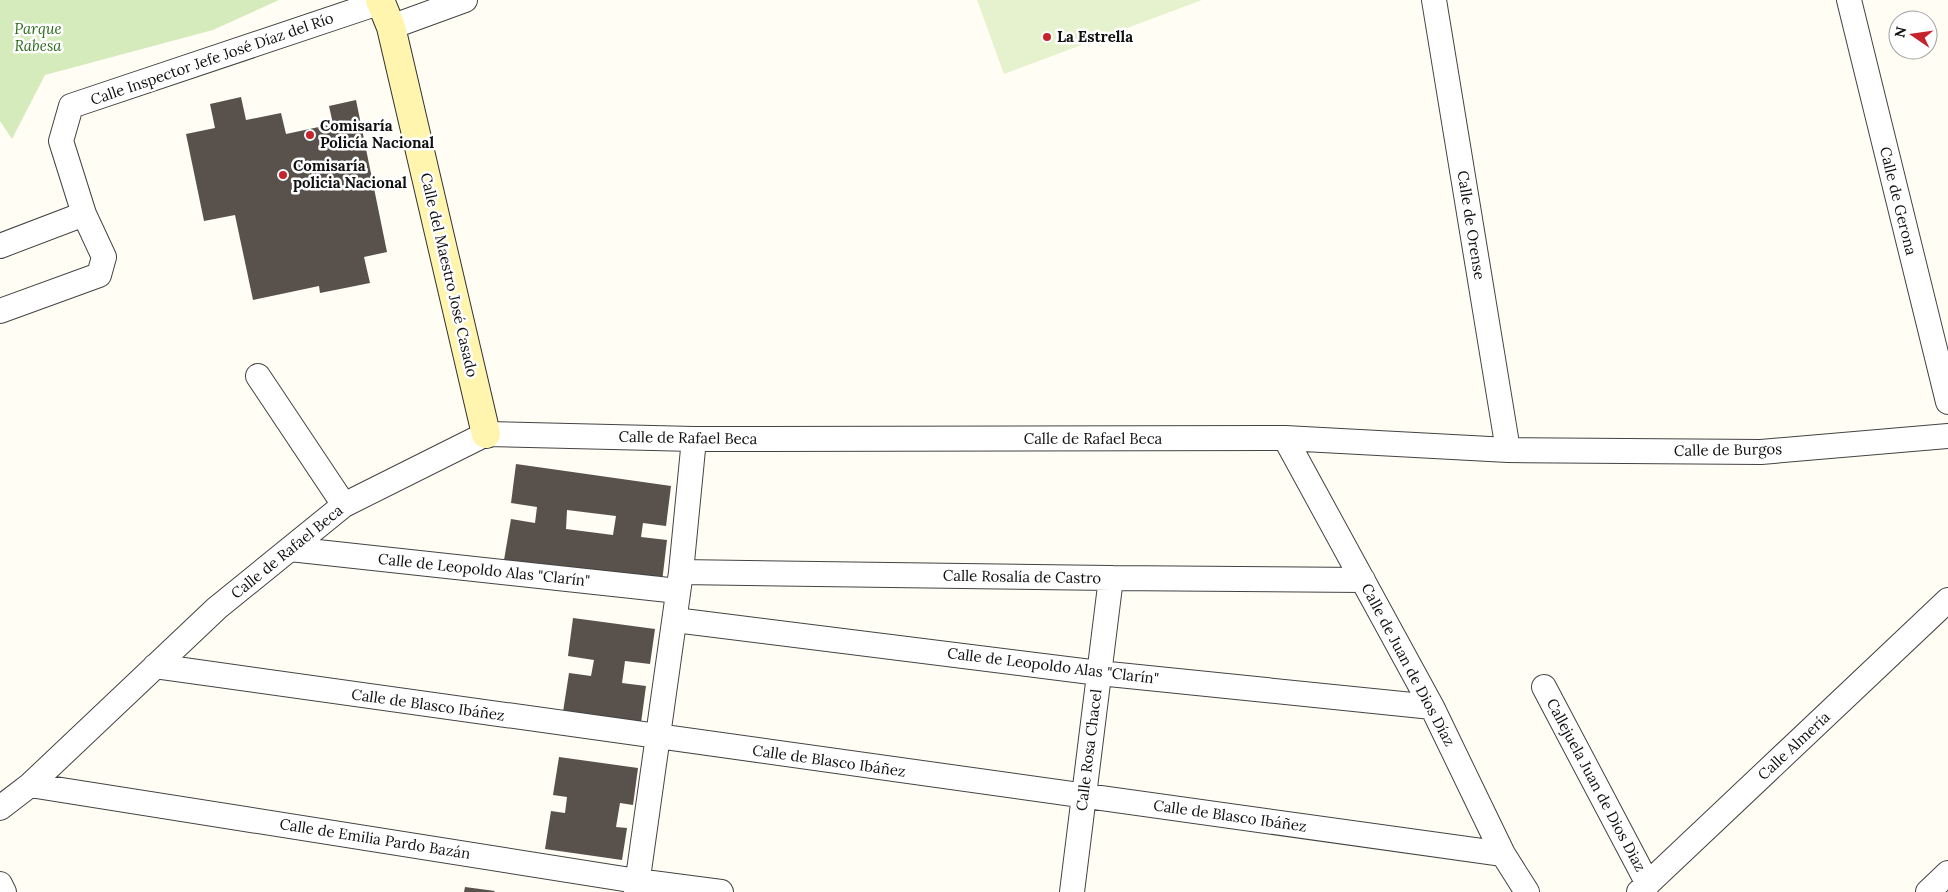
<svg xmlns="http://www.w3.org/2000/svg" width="1948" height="892" viewBox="0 0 1948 892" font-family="Lora,serif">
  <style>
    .green { fill: #d5ebbb }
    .pitch { fill: #e6f2cd }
    .building { fill: #59514c; fill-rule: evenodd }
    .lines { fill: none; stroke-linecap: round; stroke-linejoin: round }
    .street-casing { stroke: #434343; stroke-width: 26 }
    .secondary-casing { stroke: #323232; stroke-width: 30 }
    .street { stroke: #fff; stroke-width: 24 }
    .secondary { stroke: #fff5af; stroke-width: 28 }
    .poi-dot { fill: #c5242d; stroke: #fff; stroke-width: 2 }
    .labels { text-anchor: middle; stroke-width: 5; stroke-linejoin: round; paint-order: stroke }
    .park-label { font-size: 15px; font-style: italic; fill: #2f6b1e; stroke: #fff }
    .poi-label { font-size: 15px; font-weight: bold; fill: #101010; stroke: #fff; text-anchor: start }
    .street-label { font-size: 15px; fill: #101010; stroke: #fff }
  </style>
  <rect width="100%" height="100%" fill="#fffdf4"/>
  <path class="green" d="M0,0H279L213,30L45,75L12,139L0,121Z"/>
  <path class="pitch" d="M977,0H1202L1004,74Z"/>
  <path class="building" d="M241,97L246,120L281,113L286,134L333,124L329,106L356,100L387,252L364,257L370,283L320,293L319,286L253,300L235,215L204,221L186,134L215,128L210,104Z
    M516,464L671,486L666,526L643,523L641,537L667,540L662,582L504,560L511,519L535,523L537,507L511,503ZM567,510L616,516L613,535L566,529Z
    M573,618L655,629L650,664L625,661L622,683L646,686L641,723L563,712L569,673L591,676L594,660L568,656Z
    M559,757L638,768L633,805L620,803L616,827L627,828L622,860L545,849L551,811L565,813L567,797L553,795Z
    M465,887L495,891L494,892H464Z"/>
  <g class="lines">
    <defs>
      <path id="street" d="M1434,0L1508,450
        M1849,0L1948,402
        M391,27L465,0
        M0,246L84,214
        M0,311L99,275L104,257L84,214L61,141L71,106L381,2
        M258,376L344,505
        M1285,438L1432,707L1503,854L1527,892
        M290,549L678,591
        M681,572L1111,578L1363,580
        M675,620L1099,673L1432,707
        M155,666L1503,854
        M1544,687L1648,884
        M30,785L637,881L721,892
        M0,808L30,785L217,608L344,505L486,434L694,439L1285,438L1508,450L1761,452L1948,436
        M0,884L4,892
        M636,892L681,572L694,439
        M1072,892L1111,578
        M1639,892L1948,600
        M1928,892L1948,873"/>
      <path id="secondary" d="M380,0L391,27L486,434"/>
    </defs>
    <use href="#street" class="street-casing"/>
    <use href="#secondary" class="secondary-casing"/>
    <use href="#street" class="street"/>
    <use href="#secondary" class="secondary"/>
  </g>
  <g class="poi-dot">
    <circle cx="1047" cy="37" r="5"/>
    <circle cx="310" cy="135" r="5"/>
    <circle cx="283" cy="175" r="5"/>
  </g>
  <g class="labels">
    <g class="park-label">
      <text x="38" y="34">Parque<tspan x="38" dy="17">Rabesa</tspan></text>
    </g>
    <g class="poi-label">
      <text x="1057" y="42">La Estrella</text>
      <text x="320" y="131">Comisaría<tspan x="320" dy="17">Policía Nacional</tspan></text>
      <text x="293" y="171">Comisaría<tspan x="293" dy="17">policia Nacional</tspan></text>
    </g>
    <g class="street-label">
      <text transform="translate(212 59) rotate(-19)" y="5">Calle Inspector Jefe José Díaz del Río</text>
      <text transform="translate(1898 201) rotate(76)" y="5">Calle de Gerona</text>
      <text transform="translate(1471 225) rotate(81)" y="5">Calle de Orense</text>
      <text transform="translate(449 275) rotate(77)" y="5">Calle del Maestro José Casado</text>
      <text transform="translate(688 438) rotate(1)" y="5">Calle de Rafael Beca</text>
      <text x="1093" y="444">Calle de Rafael Beca</text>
      <text transform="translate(1728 450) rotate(-1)" y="5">Calle de Burgos</text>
      <text transform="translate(287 552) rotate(-39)" y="5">Calle de Rafael Beca</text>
      <text transform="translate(484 570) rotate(6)" y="5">Calle de Leopoldo Alas "Clarín"</text>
      <text transform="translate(1022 577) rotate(1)" y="5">Calle Rosalía de Castro</text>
      <text transform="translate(1408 665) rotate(62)" y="5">Calle de Juan de Dios Díaz</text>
      <text transform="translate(1053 666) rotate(7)" y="5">Calle de Leopoldo Alas "Clarín"</text>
      <text transform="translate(428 705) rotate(8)" y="5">Calle de Blasco Ibáñez</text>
      <text transform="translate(1794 746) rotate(-43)" y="5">Calle Almería</text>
      <text transform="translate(1089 750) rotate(-83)" y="5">Calle Rosa Chacel</text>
      <text transform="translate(829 761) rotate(8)" y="5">Calle de Blasco Ibáñez</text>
      <text transform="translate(1596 785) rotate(62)" y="5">Callejuela Juan de Dios Diaz</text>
      <text transform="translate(1230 816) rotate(8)" y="5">Calle de Blasco Ibáñez</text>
      <text transform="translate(375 839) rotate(9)" y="5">Calle de Emilia Pardo Bazán</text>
    </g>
  </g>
  <g transform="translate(1913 35) rotate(283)"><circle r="24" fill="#ffffff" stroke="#9f9f9f"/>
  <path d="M0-4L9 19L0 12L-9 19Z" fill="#c5242d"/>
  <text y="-8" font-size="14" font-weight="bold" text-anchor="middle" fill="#101010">N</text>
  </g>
</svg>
